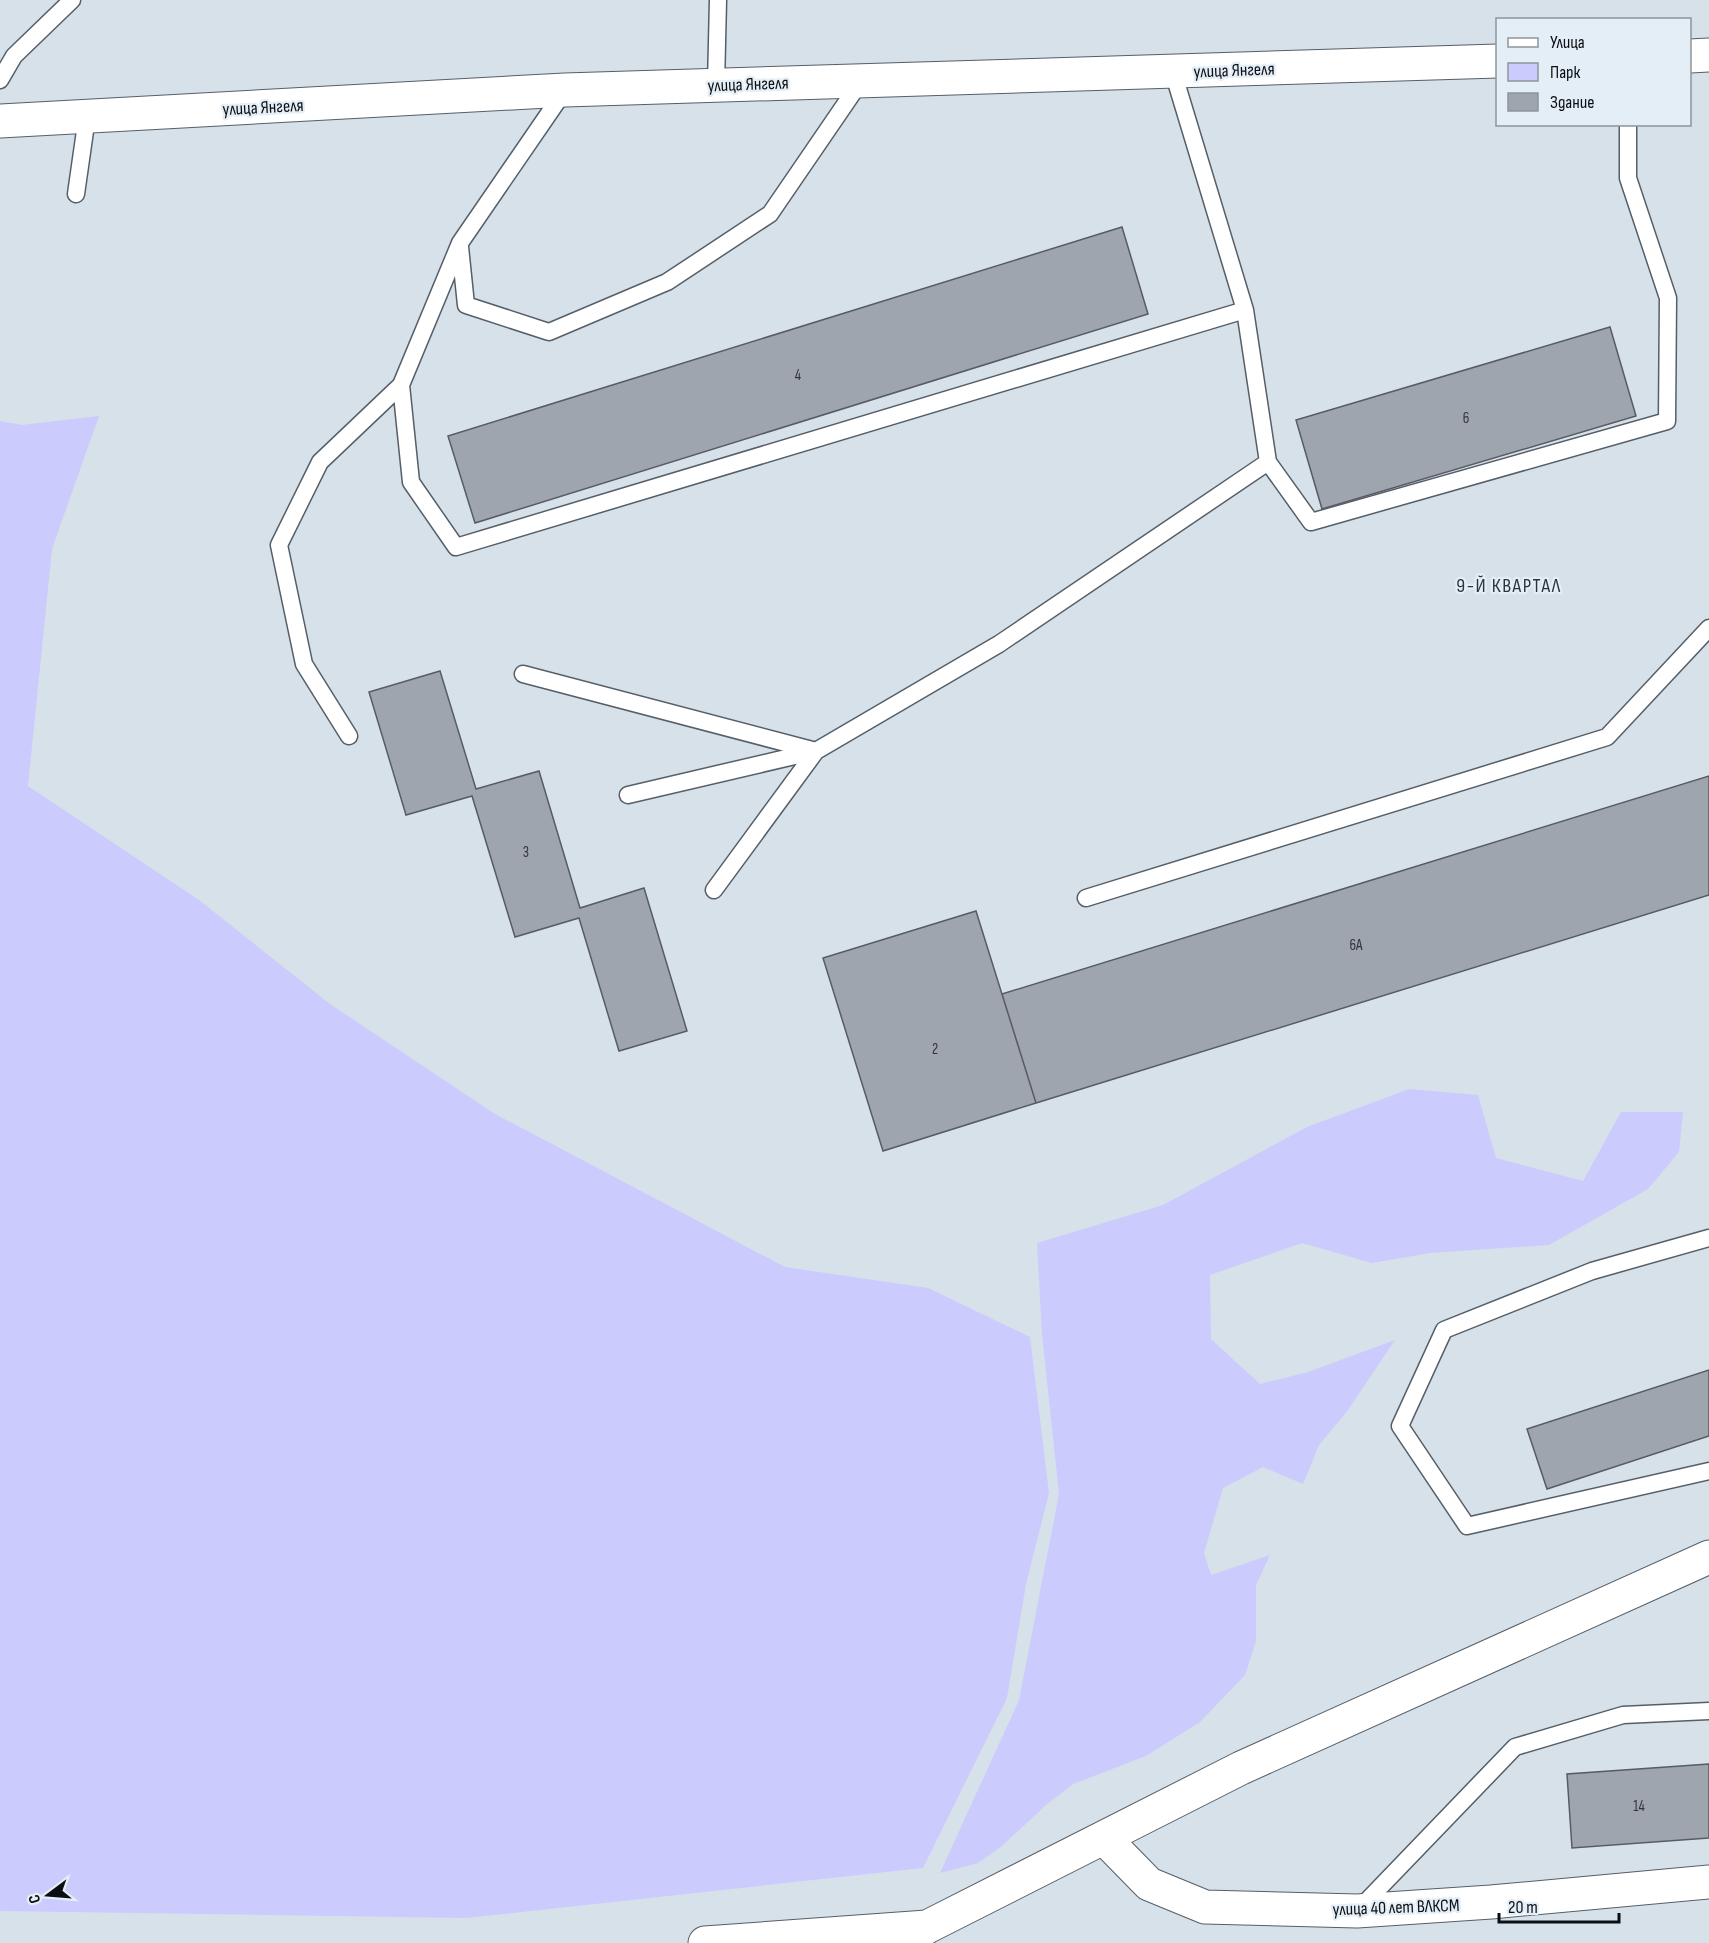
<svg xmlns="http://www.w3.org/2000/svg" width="1709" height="1943" viewBox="0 0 1709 1943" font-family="'Sofia Sans Condensed',sans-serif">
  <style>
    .green { fill: #cccbfd }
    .building { fill: #9fa5af; stroke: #575b65; stroke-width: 1.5 }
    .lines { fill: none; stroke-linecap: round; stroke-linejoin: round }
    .lane-casing { stroke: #565f67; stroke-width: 19 }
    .street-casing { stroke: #565f67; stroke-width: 35 }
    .secondary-casing { stroke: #565f67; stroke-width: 35 }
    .lane { stroke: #fff; stroke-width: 16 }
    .street { stroke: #fff; stroke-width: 33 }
    .secondary { stroke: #fff; stroke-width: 33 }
    .labels { text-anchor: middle; stroke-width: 4.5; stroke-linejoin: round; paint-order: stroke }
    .number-label { font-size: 15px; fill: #313439 }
    .street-label { font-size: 18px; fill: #0c0f12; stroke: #e4eef7 }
    .neighbourhood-label { font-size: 20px; letter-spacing: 1.5px; fill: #2c343b; stroke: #e4eef7 }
  </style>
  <rect width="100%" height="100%" fill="#d7e1ea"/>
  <path class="green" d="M99,416L52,549L28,786L199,900L330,1004L495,1114L785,1267L928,1288L1030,1337L1049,1493L1026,1584L1007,1698L923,1868L466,1918L0,1911V421L22,425Z
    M1409,1089L1478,1095L1496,1158L1583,1181L1621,1112H1683L1679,1152L1648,1189L1549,1245L1430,1253L1372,1263L1302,1243L1210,1275L1211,1339L1260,1384L1308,1372L1395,1340L1348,1410L1319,1445L1303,1484L1263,1467L1223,1488L1204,1553L1211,1575L1270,1555L1256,1585V1641L1245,1675L1200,1722L1146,1756L1073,1784L1046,1805L1002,1846L978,1863L940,1873L1019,1700L1059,1494L1042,1334L1037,1243L1163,1205L1307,1127Z"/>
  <path class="building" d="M1122,227L1148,314L475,523L448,436Z
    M1610,327L1636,416L1322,509L1296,420Z
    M440,671L476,789L539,771L580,908L644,888L687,1031L619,1051L579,918L515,937L472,796L406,815L369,692Z
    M1709,776V895L1036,1103L1002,994Z
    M976,911L1036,1103L883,1151L823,958Z
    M1709,1370V1436L1547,1489L1527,1429Z
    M1709,1764V1838L1572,1848L1567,1774Z"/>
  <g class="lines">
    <defs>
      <path id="lane" d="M0,80L14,56L72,0
        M716,85L718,0
        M76,194L87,117
        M460,247L466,305L549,332L667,282L770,214L861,81
        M401,385L411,482L456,547L1245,310L1173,72
        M1268,462L1311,522L1667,421L1668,298L1628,178V124
        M523,674L816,751L628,795
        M349,736L304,664L279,545L320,462L401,385L460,243L565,90
        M714,890L816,751L999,644L1268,462L1245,310
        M1086,898L1607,737L1709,628
        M1709,1238L1592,1271L1444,1330L1400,1426L1467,1526L1709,1471
        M1360,1908L1515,1747L1623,1715L1709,1711"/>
      <path id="street" d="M1105,1839L1149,1884L1205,1907L1357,1911L1491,1902L1709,1882
        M705,1943L927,1927
        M904,1943L927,1927L1241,1768L1709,1557"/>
      <path id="secondary" d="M1690,56L1709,55
        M0,121L565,90L1498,61"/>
    </defs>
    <use href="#lane" class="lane-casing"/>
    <use href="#street" class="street-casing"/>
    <use href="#secondary" class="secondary-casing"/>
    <use href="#lane" class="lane"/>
    <use href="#street" class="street"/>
    <use href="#secondary" class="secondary"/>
  </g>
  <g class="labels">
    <g class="number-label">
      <text x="798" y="380">4</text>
      <text x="1466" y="423">6</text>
      <text x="526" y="857">3</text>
      <text x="1356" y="950">6А</text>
      <text x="935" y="1054">2</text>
      <text x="1639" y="1811">14</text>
    </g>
    <g class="street-label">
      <text transform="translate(1234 70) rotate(-2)" y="6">улица Янгеля</text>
      <text transform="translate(748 84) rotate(-2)" y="6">улица Янгеля</text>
      <text transform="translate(263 107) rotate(-3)" y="6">улица Янгеля</text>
      <text transform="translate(1396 1907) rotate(-2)" y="6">улица 40 лет ВЛКСМ</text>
    </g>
    <g class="neighbourhood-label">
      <text x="1509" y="592">9-Й КВАРТАЛ</text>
    </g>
  </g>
  <rect x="1496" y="18" width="195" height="108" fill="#e4eef7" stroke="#8e959b" stroke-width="1.5"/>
  <rect x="1508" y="38" width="30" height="9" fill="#ffffff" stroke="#8e959b" stroke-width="1.5"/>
  <text x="1550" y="48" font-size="18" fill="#0c0f12">Улица</text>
  <rect x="1508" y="63" width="30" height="18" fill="#cccbfd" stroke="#8e959b" stroke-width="1.5"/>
  <text x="1550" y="78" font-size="18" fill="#0c0f12">Парк</text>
  <rect x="1508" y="93" width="30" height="18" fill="#9fa5af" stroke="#8e959b" stroke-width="1.5"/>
  <text x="1550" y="108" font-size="18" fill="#0c0f12">Здание</text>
  <g transform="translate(48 1895) rotate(254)" stroke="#e4eef7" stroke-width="4.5" paint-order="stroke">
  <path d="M0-4.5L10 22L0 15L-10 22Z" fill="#0c0f12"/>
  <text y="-9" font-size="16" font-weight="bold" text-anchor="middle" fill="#0c0f12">С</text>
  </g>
  <path d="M1499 1913v9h120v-9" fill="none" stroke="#0c0f12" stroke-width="3"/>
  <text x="1508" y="1913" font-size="18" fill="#0c0f12" stroke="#e4eef7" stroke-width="4.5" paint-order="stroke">20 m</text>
</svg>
